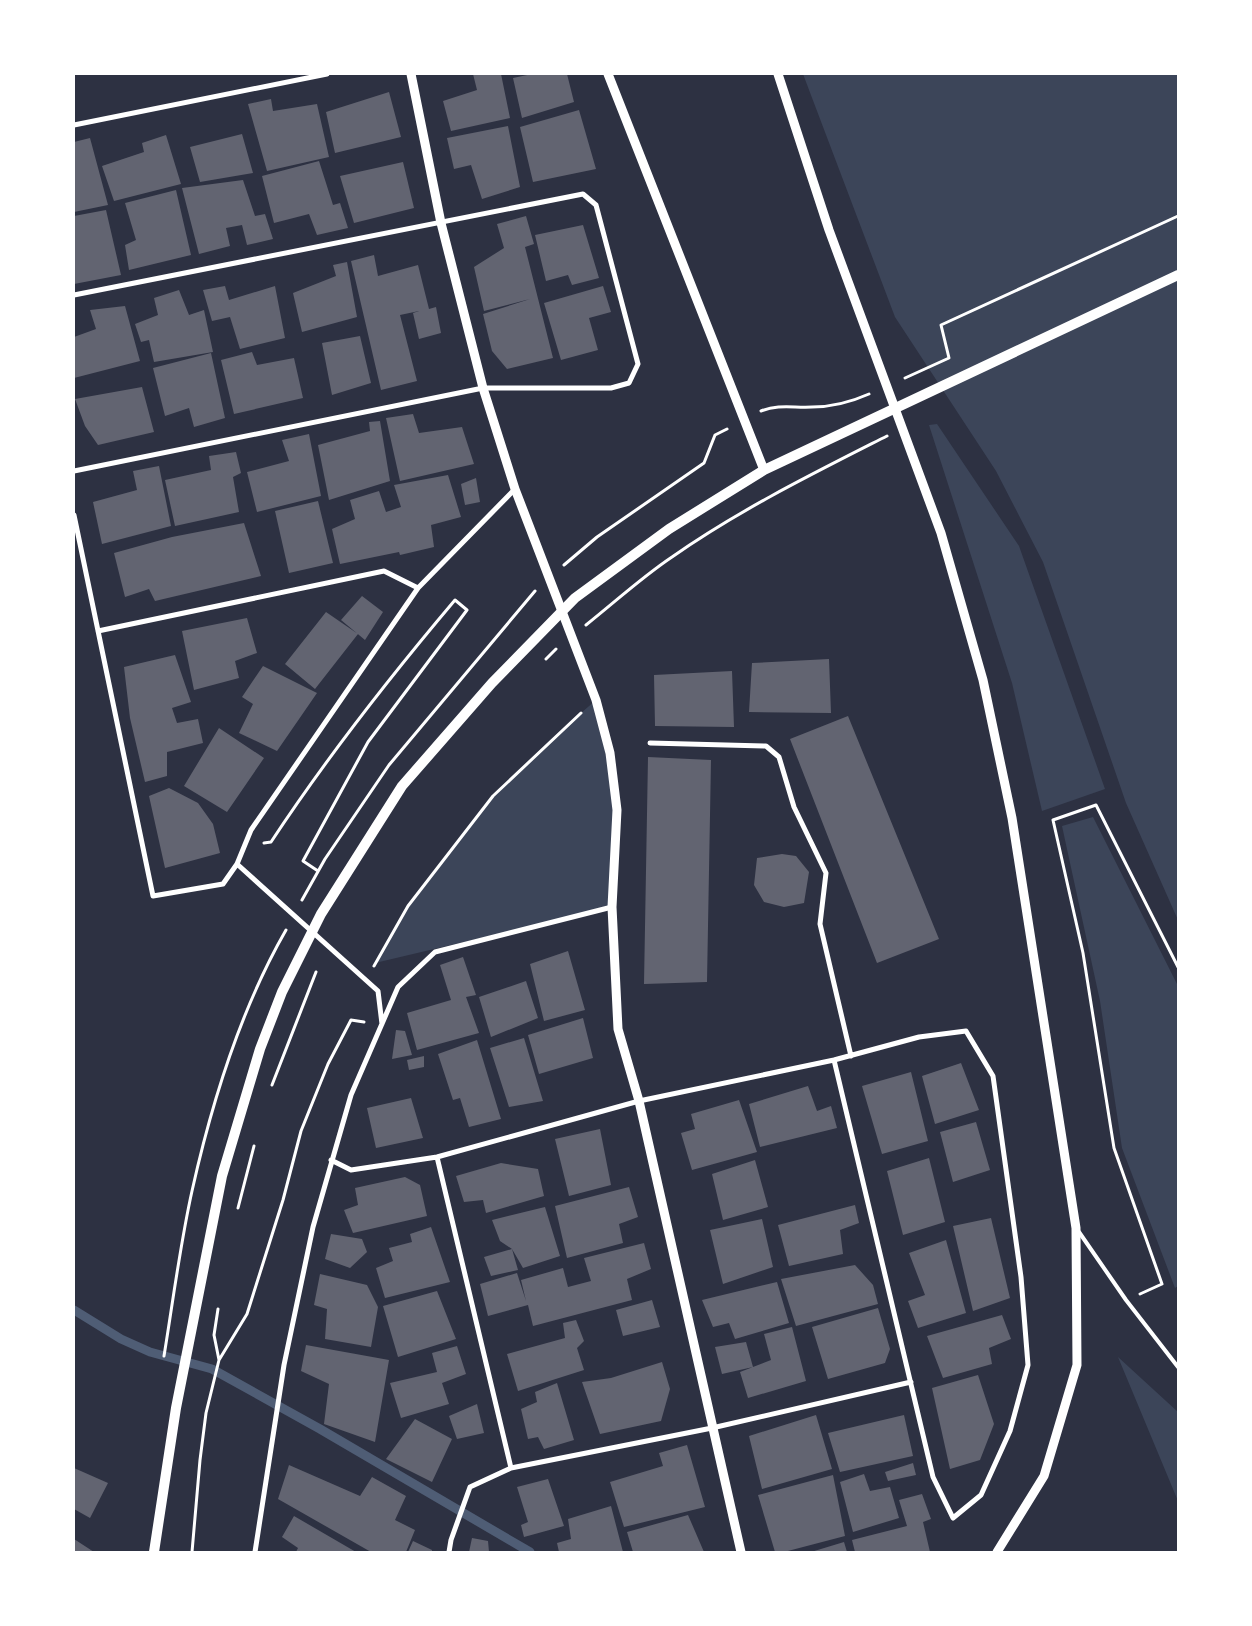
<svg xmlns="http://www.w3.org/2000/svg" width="1252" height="1626" viewBox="0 0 1252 1626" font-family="'Exo 2',sans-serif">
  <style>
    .green { fill: #3c4559 }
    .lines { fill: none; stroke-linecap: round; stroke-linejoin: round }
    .stream { stroke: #4f5d75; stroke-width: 9 }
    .building { fill: #626471 }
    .path { stroke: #fff; stroke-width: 3 }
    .service { stroke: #fff; stroke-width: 4 }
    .minor { stroke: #fff; stroke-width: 5 }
    .tertiary { stroke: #fff; stroke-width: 9 }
    .secondary { stroke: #fff; stroke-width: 10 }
  </style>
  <rect width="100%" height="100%" fill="#2d3142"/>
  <path class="green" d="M803,74H1178V920L1126,803L1043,562L996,471L895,317Z
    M937,424L1019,546L1105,789L1042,811L1012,683L929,425Z
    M596,700L617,810L612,907L375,963L408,906L493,796L550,740Z
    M1093,817L1178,986V1286L1175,1288L1122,1148L1100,1001L1062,826Z
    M1118,1357L1178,1412V1501Z"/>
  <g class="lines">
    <path class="stream" d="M74,1310L121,1339L150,1352L212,1369L320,1429L530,1552"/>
  </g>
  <path class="building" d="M473,74H501L510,118L451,131L443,101L477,90Z
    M532,74H567L574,102L522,118L513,78Z
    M389,92L401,137L335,153L326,112Z
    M271,99L273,111L317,104L329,157L267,171L248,104Z
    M579,110L596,169L533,182L520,127Z
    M508,126L520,187L482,199L471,165L454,169L447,138Z
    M242,134L253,173L200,182L190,147Z
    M166,135L181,184L114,201L102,166L144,152L142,143Z
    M90,138L108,205L74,212V142Z
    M319,161L333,205L340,203L348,228L317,235L309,214L274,223L262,176Z
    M403,162L414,208L354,223L340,176Z
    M243,180L255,216L265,214L273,239L247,245L242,225L226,228L230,246L199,254L182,188Z
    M176,190L191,255L129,270L125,245L136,240L125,203Z
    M106,210L121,275L74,284V216Z
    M526,216L534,244L525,247L553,358L507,369L492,351L483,314L530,299L484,311L474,267L504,248L497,224Z
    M583,225L599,278L572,285L568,275L546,281L535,235Z
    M374,255L378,276L418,265L429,309L436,307L441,333L419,339L413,313L419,311L400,315L417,381L381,390L351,261Z
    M347,262L357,317L302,332L293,293L336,276L333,265Z
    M225,286L229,300L275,286L285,338L240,349L230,317L212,321L203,290Z
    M603,286L611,312L589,318L598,350L561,360L544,303Z
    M179,290L189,315L204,310L213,352L154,362L149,340L141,342L135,324L158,315L154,298Z
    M125,306L140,361L74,378V337L96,329L90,310Z
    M360,336L371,383L332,395L322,343Z
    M252,352L257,365L294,358L303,398L234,414L221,360Z
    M211,353L225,418L194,427L189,408L165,416L153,368Z
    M142,387L154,432L98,445L85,426L75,399Z
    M413,414L419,433L462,427L474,464L400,481L386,418Z
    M380,421L390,481L329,500L318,445L370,431L369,422Z
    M309,434L321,496L257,512L247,472L289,461L282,440Z
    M236,452L241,473L233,477L239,512L175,526L165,480L211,470L209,456Z
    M159,466L171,526L102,544L93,502L137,490L133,471Z
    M448,475L461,517L431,525L434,547L400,555L399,552L340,564L332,529L355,519L350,500L379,491L386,512L401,507L394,485Z
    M476,478L480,502L465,505L461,484Z
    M318,501L333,563L289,573L275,511Z
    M244,523L261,576L155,601L149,589L125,597L114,553L172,537Z
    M362,596L383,612L365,640L341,620Z
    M326,612L358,634L315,689L285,664Z
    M247,618L257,653L235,661L239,678L194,690L182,631Z
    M175,655L191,702L172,708L177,723L198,719L203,743L167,752V776L145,782L130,718L124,667Z
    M829,659L831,713L749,712L752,663Z
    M263,666L317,693L277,751L239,733L253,704L242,697Z
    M732,671L734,727L655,726L654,675Z
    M848,716L939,939L877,963L790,739Z
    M219,728L264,758L227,812L184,786Z
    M648,757L711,760L707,982L644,984Z
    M169,788L198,803L213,824L220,853L165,868L149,796Z
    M782,854L796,856L809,872L804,903L784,907L764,902L754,885L757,858Z
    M568,951L585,1010L544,1021L530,964Z
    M463,957L476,995L466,997L479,1033L417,1050L407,1013L451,1000L440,965Z
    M526,981L538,1018L491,1037L479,997Z
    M583,1018L593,1058L539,1074L528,1035Z
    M396,1030L405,1031L412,1055L392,1059Z
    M524,1038L543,1101L509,1107L490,1048Z
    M477,1040L501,1119L469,1127L460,1098L453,1100L438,1054Z
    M424,1056V1067L409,1070L407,1060Z
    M961,1063L979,1110L935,1124L922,1076Z
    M911,1072L928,1141L882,1154L862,1086Z
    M808,1086L817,1111L831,1106L837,1128L760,1147L749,1104Z
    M411,1098L423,1138L376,1148L367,1108Z
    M739,1100L757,1152L692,1170L681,1133L695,1129L691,1114Z
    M976,1122L990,1170L953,1182L940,1132Z
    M600,1129L611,1185L569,1196L555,1139Z
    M929,1158L945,1222L903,1235L887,1171Z
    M755,1160L768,1207L723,1220L712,1174Z
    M501,1163L538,1169L544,1196L486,1213L483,1200L464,1202L456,1176Z
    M405,1177L420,1185L427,1216L353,1233L344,1210L358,1205L355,1188Z
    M629,1187L638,1217L619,1224L623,1243L567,1258L555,1206Z
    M855,1205L859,1223L840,1230L843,1254L789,1266L778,1225Z
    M545,1207L560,1256L523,1268L512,1249L518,1270L491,1276L484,1257L512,1249L500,1241L492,1220Z
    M991,1218L1010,1298L973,1311L953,1226Z
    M762,1219L773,1267L723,1284L710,1230Z
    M431,1227L450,1282L385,1298L376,1268L393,1261L389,1248L412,1242L410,1234Z
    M331,1234L362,1239L367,1252L350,1268L325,1259Z
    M946,1240L966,1313L918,1328L908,1301L925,1295L909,1253Z
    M644,1243L651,1269L627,1279L632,1300L533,1326L528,1305L488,1316L480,1284L517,1273L526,1301L521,1280L563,1268L568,1287L591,1281L584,1258Z
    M855,1265L873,1285L878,1304L796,1326L781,1279Z
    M320,1274L367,1285L378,1307L371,1347L325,1339L327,1309L314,1305Z
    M777,1282L789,1323L735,1339L729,1323L713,1327L702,1300Z
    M437,1291L456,1339L398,1357L383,1306Z
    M652,1300L660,1327L623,1336L616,1310Z
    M878,1308L890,1349L885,1363L828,1379L812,1327Z
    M1002,1315L1011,1339L989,1348L992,1364L943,1378L927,1336Z
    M576,1320L584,1341L577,1348L584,1370L518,1391L507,1354L565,1338L563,1323Z
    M792,1327L806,1381L748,1398L740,1372L771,1360L764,1334Z
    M746,1342L753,1367L722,1374L715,1347Z
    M306,1345L389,1360L375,1442L324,1424L329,1384L301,1371Z
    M457,1346L466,1374L442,1383L449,1404L401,1418L390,1383L437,1372L432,1353Z
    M662,1362L670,1389L661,1421L600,1434L582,1382L611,1378Z
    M978,1375L994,1424L980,1460L950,1469L932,1388Z
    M557,1383L574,1440L544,1449L538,1437L528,1439L521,1409L537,1402L535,1392Z
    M477,1404L484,1433L457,1439L449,1416Z
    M816,1415L832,1469L762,1489L749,1436Z
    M904,1415L913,1456L840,1472L828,1433Z
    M415,1419L452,1439L432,1482L386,1459Z
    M687,1445L705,1507L624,1527L610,1482L663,1466L659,1453Z
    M913,1463L916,1475L888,1481L885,1472Z
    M289,1465L360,1496L372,1477L406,1496L395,1520L415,1530L406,1552H371L278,1499Z
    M74,1468L108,1483L90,1518L74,1509Z
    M864,1474L870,1491L890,1487L899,1518L853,1532L840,1482Z
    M833,1475L845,1536L784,1552H775L758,1495Z
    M548,1479L564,1526L524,1537L521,1525L528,1522L517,1487Z
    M922,1494L931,1519L923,1522L930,1552H855L852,1540L907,1526L899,1500Z
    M611,1506L623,1552H559L557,1543L571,1539L568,1519Z
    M688,1515L704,1552H633L627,1532Z
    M294,1516L356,1552H296L298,1548L282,1537Z
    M472,1538L488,1541L489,1552H469Z
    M74,1539L94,1552H74Z
    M413,1541L432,1550V1552H408Z
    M844,1542L847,1552H811Z"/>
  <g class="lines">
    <path class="path" d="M905,378L949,358L941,325L1178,216
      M761,411C779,404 793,408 812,407C832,407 851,402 869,394
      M564,565L597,537L704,463L715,435L727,429
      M586,625C615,602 642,577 672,557C739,510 814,473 887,436
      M546,659L556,649
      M264,843L271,842C327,757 389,678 455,600L467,610L368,742L303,861L318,871
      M302,900L325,859L389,765L535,591
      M374,966L408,906L493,796L581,713
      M272,1085L316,972
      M238,1208L254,1146
      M1140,1294L1162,1284L1114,1148L1083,953L1053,820L1096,805L1178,967
      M218,1309L214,1335L219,1360
      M164,1356C173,1301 180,1245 192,1191C212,1101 240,1010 286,930
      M192,1552L200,1460L206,1413L219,1360L247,1314L283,1200L301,1131L328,1064L351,1020L364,1022"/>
    <path class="service" d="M1079,1232L1126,1300L1178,1367"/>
    <path class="minor" d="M74,125L327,74
      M74,295L583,194L596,205L638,364L629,383L611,388H483L74,471
      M74,515L153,896L223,884L237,864L251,830L418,588L515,489
      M98,631L384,571L418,588
      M650,743L766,746L779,757L794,807L826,873L820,924L851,1056
      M237,864L378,991L382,1024
      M437,1157L511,1468
      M331,1160L351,1170L437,1157L639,1101L834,1060L919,1037L966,1031L993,1076L1021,1277L1028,1365L1010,1431L981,1495L953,1518L933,1477L834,1060
      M255,1552L284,1365L313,1227L351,1095L398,987L435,952L612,907
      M449,1552L451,1540L470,1487L511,1468L712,1428L911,1382"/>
    <path class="tertiary" d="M411,74L441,223L483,388L515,489L596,700L610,753L617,810L612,907L618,1029L639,1101L741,1552
      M608,74L764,470
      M778,74L829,230L941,533L983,680L1012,818L1076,1228L1077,1365L1044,1476L997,1552"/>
    <path class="secondary" d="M154,1552L176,1408L222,1176L260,1049L282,992L321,914L402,786L492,683L575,598L669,529L764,470L1178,275"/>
  </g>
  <rect width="1252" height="1626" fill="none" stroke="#ffffff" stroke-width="150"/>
</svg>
